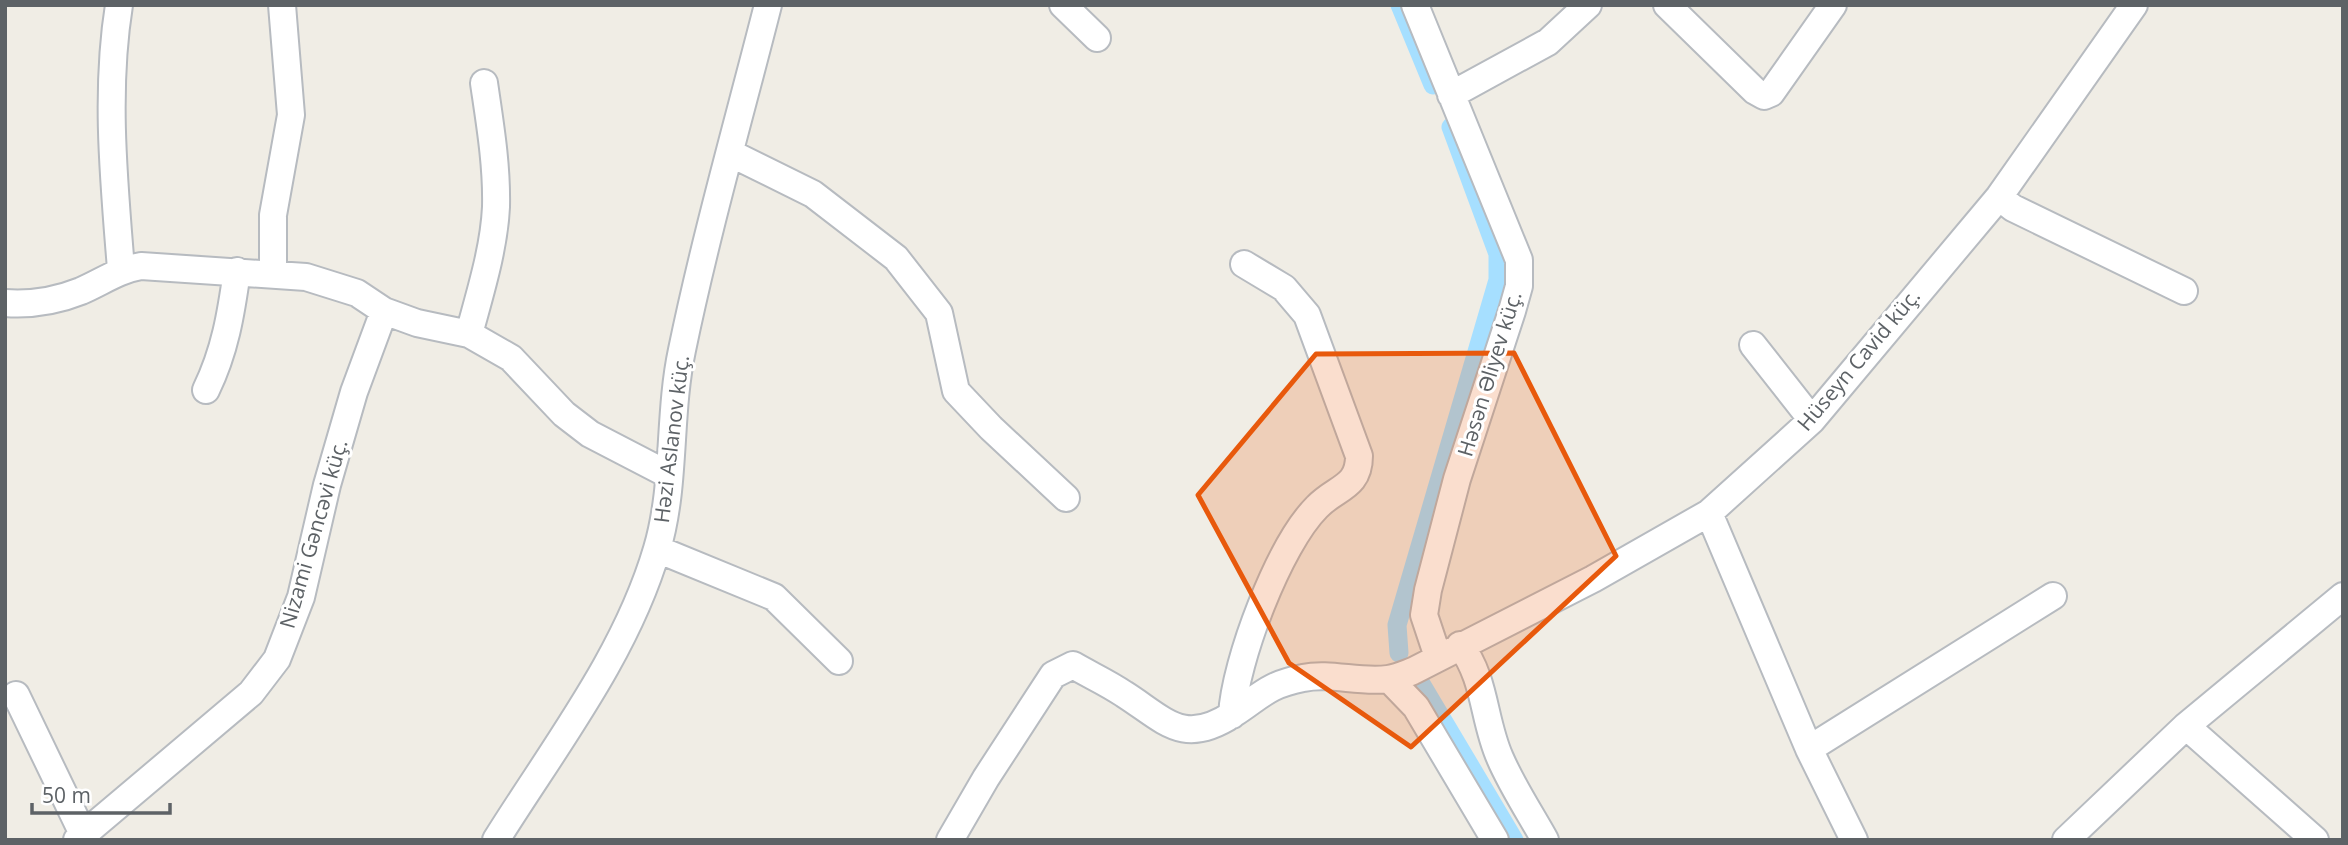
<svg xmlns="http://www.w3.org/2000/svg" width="2348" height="845" viewBox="0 0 2348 845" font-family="'Open Sans',sans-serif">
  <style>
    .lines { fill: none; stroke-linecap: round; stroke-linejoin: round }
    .canal { stroke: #a6dfff; stroke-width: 19 }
    .minor-casing { stroke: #b7bbc0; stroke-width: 30 }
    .minor { stroke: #fff; stroke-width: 26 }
    .marked { fill: #e8590c; fill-opacity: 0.2; stroke: #e8590c; stroke-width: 5; stroke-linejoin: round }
    .labels { text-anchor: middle; stroke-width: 6; stroke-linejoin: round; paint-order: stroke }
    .street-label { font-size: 21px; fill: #5d6266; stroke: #fff }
  </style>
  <rect width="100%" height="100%" fill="#f0ede5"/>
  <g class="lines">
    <path class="canal" d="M1400,5L1433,85
      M1399,653L1397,625L1498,280V254L1451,127
      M1420,682L1514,840"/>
    <defs>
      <path id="minor" d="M119,5C105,92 114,182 121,269
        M1063,5L1097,38
        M1415,5L1519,260V286L1512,311L1457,479L1428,590L1424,615L1438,657
        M1667,5L1755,91L1764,96L1771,93L1833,5
        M1451,95L1548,42L1588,5
        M730,153L813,194L896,258L939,313L956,391L991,428L1066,498
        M1999,197L2013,208L2184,291
        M273,273V215L291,115L282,5
        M5,303C32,305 56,301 81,291C102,282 118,270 141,266L306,277L357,293L384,311L417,323L469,334L511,358L564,414L590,434L669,475
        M469,334C480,293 494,249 496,207C497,165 490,124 484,83
        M1753,345L1812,420
        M206,390C225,351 231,314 237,271
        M1709,513L1809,749L1854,840
        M657,549L774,597L839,661
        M1460,645C1486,679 1483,720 1500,758C1512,786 1530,813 1545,840
        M1389,679L1416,707L1495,840
        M16,695L83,834
        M1232,715C1235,661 1279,545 1317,507C1336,487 1359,488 1359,456L1307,315L1284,288L1244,264
        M2186,726L2315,840
        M1809,749L2053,596
        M77,840L251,693L277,659L301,597L327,485L354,392L384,311
        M496,840C554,747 626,655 657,549C676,485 668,415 682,350C706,234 739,119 768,5
        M950,840L986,778L1053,675L1073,665C1090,675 1108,683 1124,694C1165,720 1183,747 1233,714C1261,696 1267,685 1303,678C1330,672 1359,683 1388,679C1396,678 1405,674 1413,671L1593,579L1709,513L1812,420L1999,197L2134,5
        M2066,840L2186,726L2343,596"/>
    </defs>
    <use href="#minor" class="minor-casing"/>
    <use href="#minor" class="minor"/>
  </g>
  <path class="marked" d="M1514,353L1616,556L1411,747L1289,663L1198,495L1316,354Z"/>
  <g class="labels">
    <g class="street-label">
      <text transform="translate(1859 360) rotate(-50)" y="7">Hüseyn Cavid küç.</text>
      <text transform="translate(1490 374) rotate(-73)" y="7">Həsən Əliyev küç.</text>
      <text transform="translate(672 439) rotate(-83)" y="7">Həzi Aslanov küç.</text>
      <text transform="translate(314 534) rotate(-74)" y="7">Nizami Gəncəvi küç.</text>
    </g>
  </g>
  <rect width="2348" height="845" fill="none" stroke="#5d6266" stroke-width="14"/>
  <path d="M32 803v10h138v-10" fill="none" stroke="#5d6266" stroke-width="3.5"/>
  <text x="42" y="803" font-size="21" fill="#5d6266" stroke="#ffffff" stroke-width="5" paint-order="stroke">50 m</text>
</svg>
